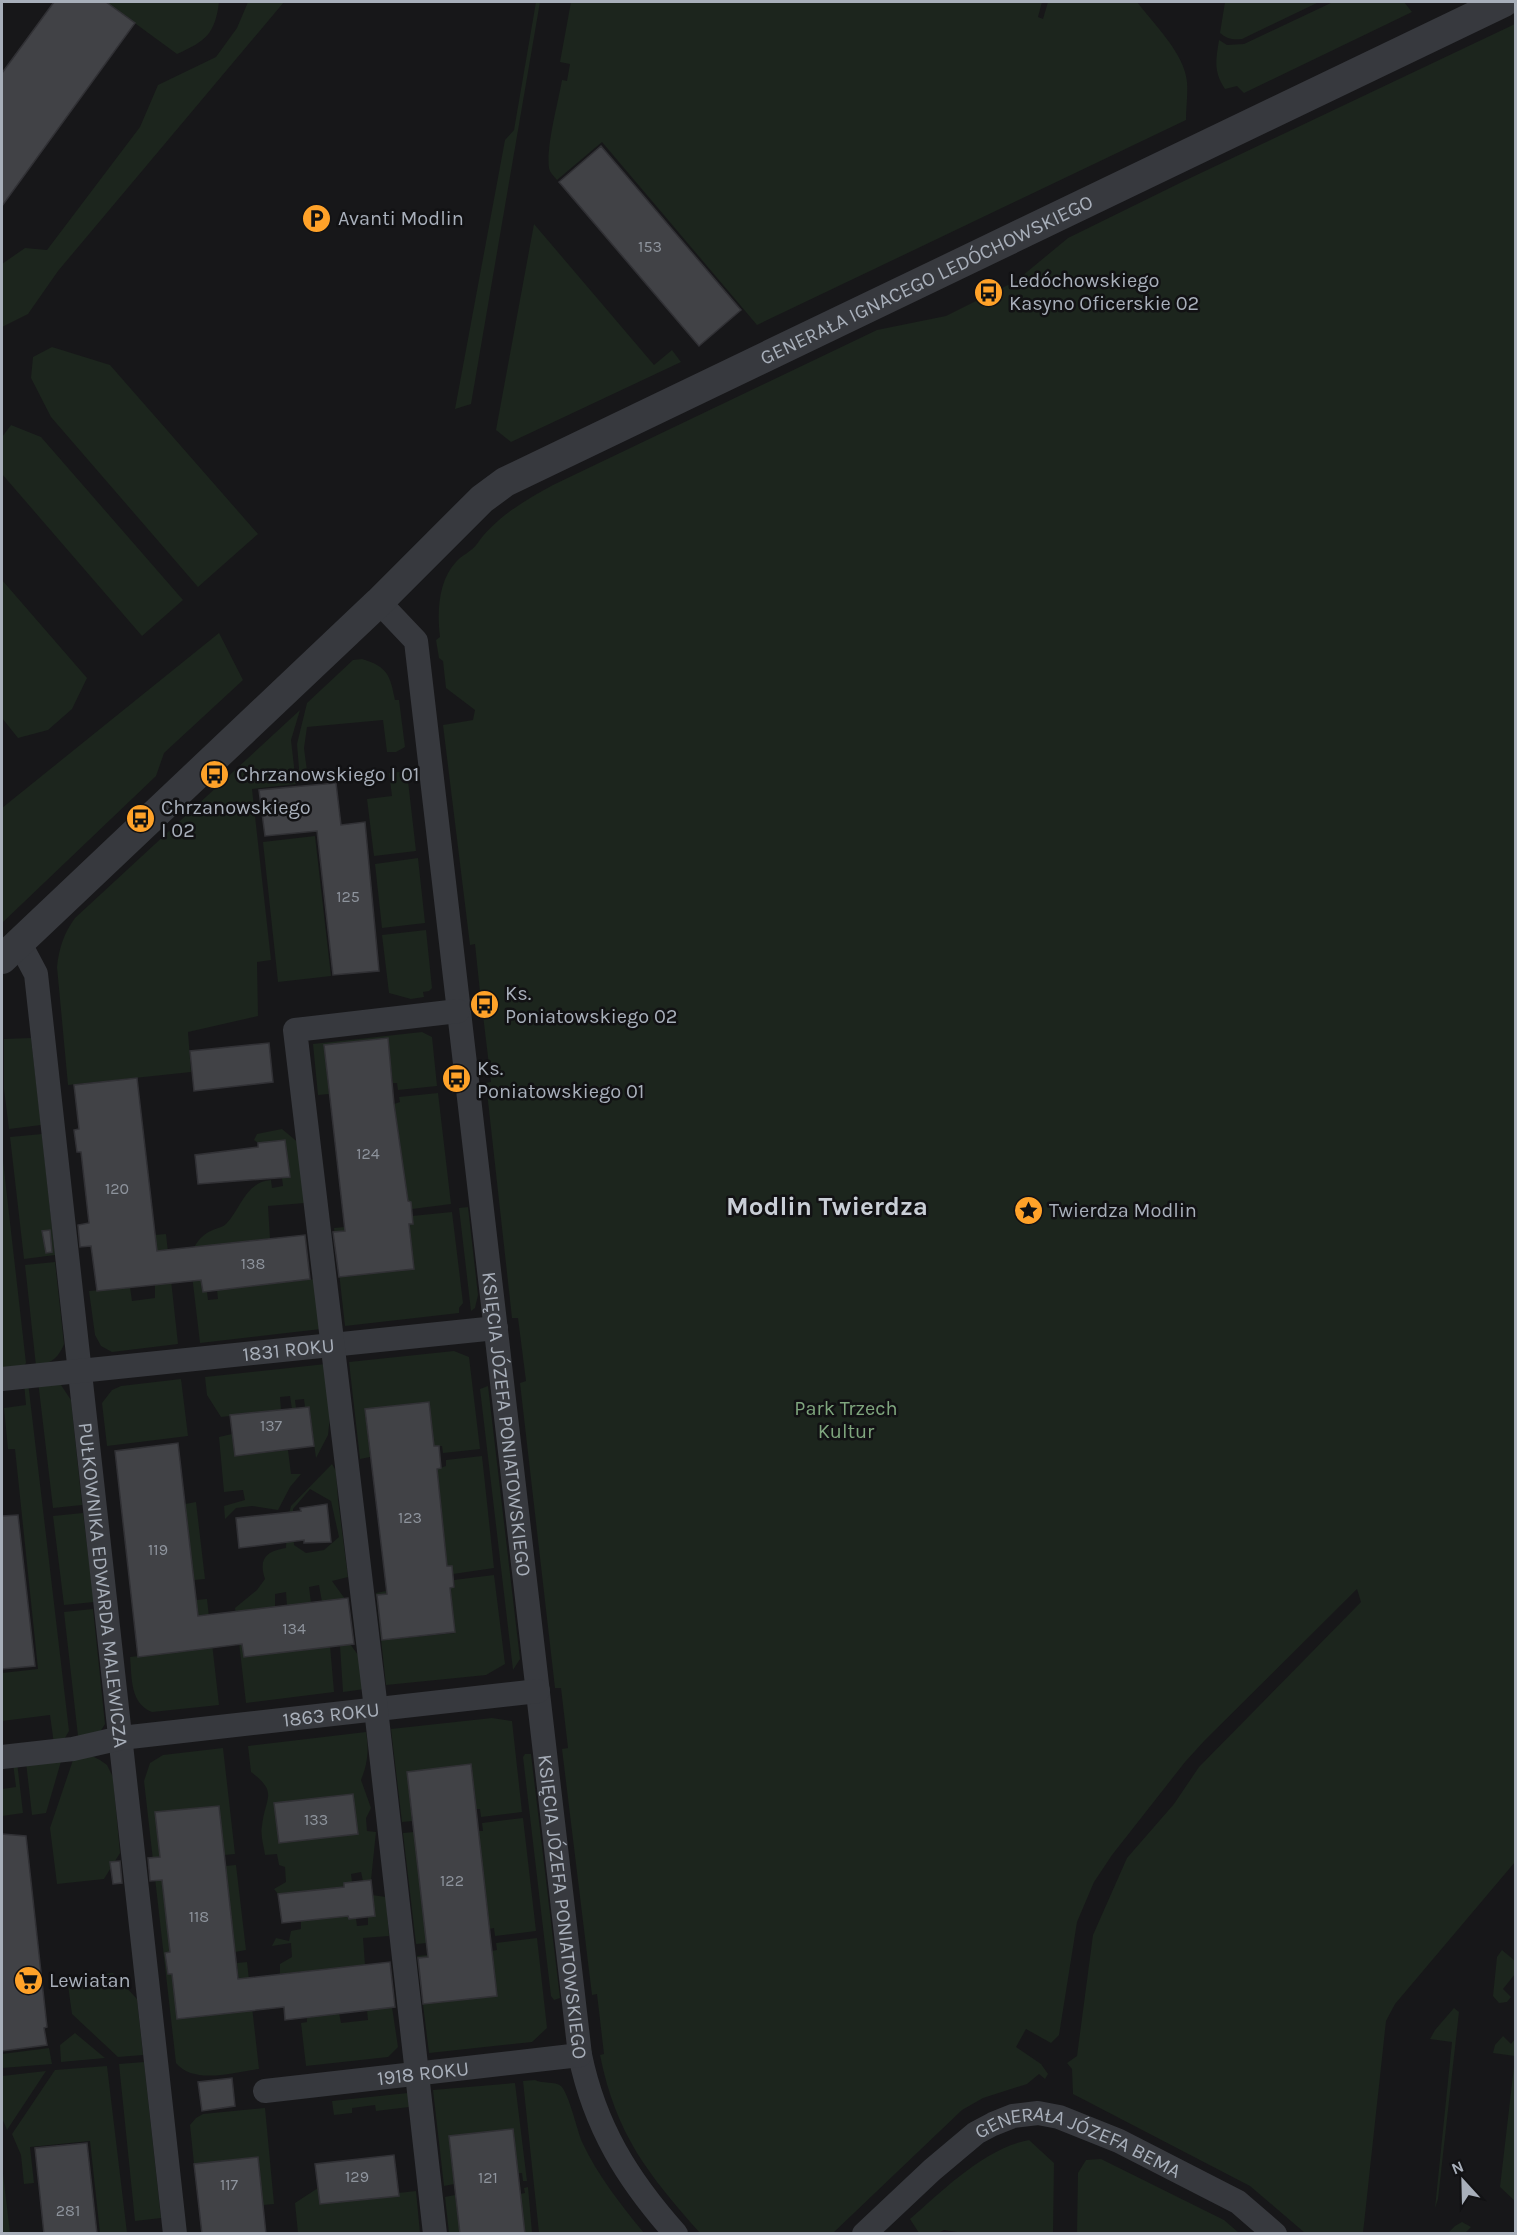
<svg xmlns="http://www.w3.org/2000/svg" width="1517" height="2235" viewBox="0 0 1517 2235" font-family="Karla,sans-serif">
  <style>
    .green { fill: #1c251d; fill-rule: evenodd }
    .building { fill: #414246; stroke: #313135; stroke-width: 1.5 }
    .lines { fill: none; stroke-linecap: round; stroke-linejoin: round }
    .minor { stroke: #37393e; stroke-width: 24 }
    .tertiary { stroke: #37393e; stroke-width: 30 }
    .labels { text-anchor: middle; stroke-width: 5; stroke-linejoin: round; paint-order: stroke }
    .number-label { font-size: 16px; fill: #8e949d }
    .poi-label { font-size: 20px; fill: #a8afba; stroke: #121214; text-anchor: start }
    .street-label { font-size: 20px; fill: #a8afba; stroke: #121214 }
    .park-label { font-size: 20px; fill: #7fa67e; stroke: #121214 }
    .district-label { font-size: 26px; font-weight: bold; fill: #c9ced6; stroke: #121214 }
  </style>
  <rect width="100%" height="100%" fill="#171719"/>
  <path class="green" d="M106,2H219C215,34 206,41 177,54Z
    M248,2H284L58,271L28,314L2,327V264L25,248L47,250L140,127L158,85L216,57L237,28Z
    M536,2H540L471,404L455,409L505,140L514,130Z
    M571,2H1042L1038,17L1043,19L1048,2H1137C1153,23 1185,54 1187,82C1188,94 1186,108 1186,120L757,325L602,142L557,180C554,176 550,173 549,168C546,147 558,103 562,80L567,81L570,64L560,62Z
    M1225,2H1319L1242,39C1233,40 1227,39 1220,33Z
    M1333,2H1404L1412,12L1244,93L1237,86L1225,89C1213,71 1216,60 1219,40L1227,45L1244,44Z
    M1515,24V1862L1395,2004L1386,2021L1363,2233H1305L1250,2186L1073,2094L1072,2069L1067,2063L1077,2056L1093,1935L1127,1858L1174,1804L1199,1767L1361,1602L1357,1589L1205,1740L1185,1762L1112,1855L1094,1882L1077,1922L1059,2035L1051,2043L1026,2029L1016,2047L1041,2064L1048,2074L1045,2079L1039,2074L1027,2084L983,2098L962,2110L833,2233H700C648,2174 616,2135 600,2055L604,2054L597,1994L592,1995L562,1749L568,1748L561,1688H555L520,1383L526,1381L518,1318H512L486,1083L491,1082L483,1015L487,1014L485,992H480L475,944L470,945L443,725L473,720L475,710L446,688L443,661L439,658L436,640L440,637C437,613 438,581 456,562C462,555 471,552 477,544C495,518 525,500 553,485L877,330L946,316L1016,281L1068,238L1184,181Z
    M534,224L654,365L672,350L681,362L511,442L496,430Z
    M52,347L110,365L258,534L198,587L51,417L31,378L33,357Z
    M11,425L41,437L183,600L142,636L2,474V437Z
    M2,580L87,678L72,709L48,730L18,738L2,718Z
    M219,633L243,680L164,753L156,776L2,923V808Z
    M362,659C388,667 390,675 395,700H399L405,747L396,752H387L383,720L307,727L304,748L308,779L300,781L297,744L307,703L353,660Z
    M300,710L291,740L296,784L252,789L271,960L257,962L258,1016L188,1032L191,1072L68,1085L57,967C59,948 64,933 75,918Z
    M399,772H407L416,851L374,856L367,799L392,796L389,773Z
    M315,836L331,976L278,982L263,842Z
    M418,858L425,923L382,928L375,864Z
    M426,930L432,988L429,991L423,992L424,997L411,999L389,993L382,935Z
    M422,1032L432,1037L437,1086L398,1090L397,1083H393L387,1038L324,1045L329,1094L318,1095L313,1044Z
    M31,1038L41,1125L9,1129L4,1089V1039Z
    M438,1093L451,1204L412,1209L408,1201L394,1104L400,1102L399,1097Z
    M282,1129L300,1144L305,1203L268,1206L270,1239L197,1247L203,1292H207L208,1300L218,1299L217,1290L315,1279L321,1329L200,1343L190,1258C194,1245 200,1235 213,1230C217,1228 223,1227 226,1224C241,1209 245,1182 271,1180L272,1188L283,1186L282,1178L289,1177L285,1140L258,1143L254,1140L257,1134Z
    M42,1134L55,1255L24,1259L10,1137Z
    M2,1152L26,1363L23,1367L2,1369Z
    M468,1207L478,1295L475,1308L471,1311L459,1208Z
    M452,1212L463,1303L459,1308V1313L345,1326L334,1228L345,1227L350,1275L413,1269L409,1224H413L412,1216Z
    M166,1234L178,1344L112,1352L101,1346L95,1335L89,1291L130,1287L132,1301L155,1298V1235Z
    M55,1262L64,1344C58,1359 51,1363 36,1366L25,1265Z
    M454,1351L469,1357L480,1449L443,1453L442,1446H434L429,1402L365,1409L370,1457L360,1459L349,1362Z
    M326,1364L330,1417L328,1435L316,1458L309,1407H305L304,1399L295,1400L296,1408L292,1409L290,1396L280,1397L281,1410L221,1417L207,1395L205,1377Z
    M181,1379L188,1436L107,1446L102,1403L112,1390L121,1386Z
    M38,1381H53L61,1385L71,1400L82,1505L53,1508Z
    M28,1382L69,1731L62,1743L54,1744L50,1715L2,1721V1673L38,1669L15,1449H8L4,1408L26,1405L24,1383Z
    M488,1386L520,1659L513,1670L480,1389Z
    M232,1434L235,1456L288,1450L291,1474H301L290,1487L278,1510L252,1506L236,1508L225,1519L224,1506L245,1500L243,1490L224,1492L219,1437Z
    M482,1456L494,1568L453,1574L452,1566H447L437,1469L446,1466V1460Z
    M332,1464L336,1471L338,1500L348,1577L332,1581L345,1599L322,1602L319,1585L309,1587L311,1603L287,1606L286,1592L275,1594V1607L239,1612L244,1657L330,1646L334,1692L246,1703L235,1608L257,1590L265,1579C258,1558 267,1551 286,1548L287,1521L291,1506ZM310,1489L331,1501L339,1537L324,1550L306,1553L294,1545L293,1509Z
    M196,1502L205,1579L194,1580L185,1504Z
    M83,1513L94,1602L64,1605L53,1516Z
    M494,1575L505,1664L486,1675L386,1685L376,1593L386,1591L392,1639L455,1633L450,1588L455,1587L454,1580Z
    M207,1599L219,1705L152,1712C130,1703 132,1679 130,1657L201,1649L196,1600Z
    M93,1609L105,1724L100,1732L78,1736L64,1612Z
    M350,1644L361,1659L365,1689L343,1692L340,1646Z
    M492,1718L512,1721L522,1812L481,1817L480,1809H476L407,1772L412,1821L402,1822L391,1729Z
    M366,1732C369,1749 368,1763 361,1780L371,1808L366,1818L367,1831L376,1832L371,1880L363,1881L361,1872L351,1874L352,1882L344,1883L349,1919H356L357,1926L368,1925V1917L375,1916L372,1895L386,1897L389,1936L363,1938L365,1965L280,1974V1964L292,1957L291,1943L272,1946L276,1938L289,1941L291,1931L301,1929V1921L308,1920L305,1892L278,1894L274,1889L286,1882L285,1867L279,1865L277,1854L265,1855C264,1846 260,1835 262,1826C265,1797 279,1793 251,1772L248,1746Z
    M223,1748L235,1854L224,1855L218,1806L155,1812L170,1952L165,1953L168,1974H172L242,2012L237,1963L247,1962L259,2069C234,2072 194,2085 176,2063L144,1781L150,1763L163,1755Z
    M525,1754H531L560,1998L554,2000L551,1996L523,1757Z
    M74,1757H94L100,1760L107,1765L113,1777L120,1853L104,1879L57,1884L50,1828Z
    M62,1758L46,1813L32,1815L26,1762Z
    M17,1762L23,1813L2,1816V1789L16,1787L13,1763Z
    M523,1818L536,1931L495,1936L494,1928L489,1929L478,1831H483L482,1823Z
    M414,1832L427,1943L416,1944L403,1833Z
    M236,1865L246,1950L235,1952L225,1866Z
    M537,1938L547,2028L532,2042L429,2053L417,1956L428,1955L434,2003L497,1996L492,1951L497,1950L496,1943Z
    M1502,1950L1515,1961V1974L1503,1989L1511,1997L1507,2002L1499,2003L1493,1996L1497,1957Z
    M113,1973L137,1999L143,2055L118,2057L72,2014L67,1978Z
    M392,2007L398,2047L388,2057L306,2066L301,2023L307,2022V2017L339,2013L341,2023L368,2020L367,2010Z
    M1454,2008L1459,2012L1438,2199L1435,2208L1452,2042L1430,2039L1435,2030Z
    M75,2033L105,2058L61,2062L60,2045Z
    M1503,2036L1511,2044L1515,2039V2056L1493,2053L1495,2045Z
    M49,2048L52,2064L2,2068V2054Z
    M1515,2058V2201L1500,2187Z
    M144,2062L161,2218L135,2221L119,2064Z
    M107,2066L127,2233H100L90,2141L30,2147L34,2183L24,2184L21,2155L12,2134L55,2070Z
    M46,2071L7,2130L2,2118V2076Z
    M535,2080C543,2084 555,2081 561,2086C569,2094 577,2130 582,2142C598,2176 621,2205 644,2233H539L523,2081Z
    M515,2083L527,2181H523L522,2173H518L512,2129L449,2136L454,2184L444,2186L433,2090Z
    M408,2093L409,2107L376,2111L375,2105L352,2108V2113L334,2115L332,2101Z
    M265,2108L274,2204L263,2205L257,2157L194,2164L190,2125L196,2118L203,2114Z
    M1029,2140L1054,2163L1053,2233L970,2234L944,2230L938,2233H919L910,2219C942,2191 985,2148 1029,2140Z
    M1101,2159L1224,2220L1239,2233H1077L1078,2173L1086,2160Z
    M2,2165L10,2233H2Z
    M528,2187L532,2233H525L520,2194L525,2193L524,2188Z
    M318,2188L320,2204L398,2196V2193L416,2191L420,2233H298L295,2203Z
    M455,2195L460,2233H449L445,2197Z
    M1462,2222L1471,2227L1465,2233H1448L1455,2226Z"/>
  <path class="building" d="M54,2H106L135,23L2,206V73Z
    M601,146L741,310L699,346L559,182Z
    M336,783L341,825L365,822L379,971L333,975L317,831L265,836L259,790Z
    M388,1038L394,1104L408,1201L411,1202L413,1224H409L414,1269L339,1277L333,1232L345,1231L324,1045Z
    M269,1043L273,1082L194,1091L190,1051Z
    M137,1078L157,1251L305,1235L310,1279L203,1292L201,1280L97,1291L91,1246L80,1247L78,1225L89,1223L81,1152H77L74,1130L79,1129L74,1085Z
    M285,1140L290,1177L198,1184L195,1155L258,1147V1143Z
    M50,1230L52,1252L46,1253L42,1231Z
    M429,1402L434,1446H439L441,1468L437,1469L447,1566H452L454,1587L450,1588L455,1632L382,1640L377,1595L387,1594L365,1409Z
    M309,1407L314,1446L235,1456L230,1415Z
    M178,1443L198,1616L348,1598L354,1644L244,1657L242,1644L138,1657L115,1451Z
    M327,1504L331,1542L304,1543V1540L239,1548L236,1518L301,1511L300,1508Z
    M18,1515L35,1666L2,1669V1516Z
    M471,1764L497,1996L423,2004L418,1958L428,1957L407,1772Z
    M353,1794L358,1834L279,1843L274,1803Z
    M219,1806L238,1979L390,1962L395,2007L285,2020L284,2007L177,2019L172,1974H168L165,1953L170,1952L162,1880L150,1881L148,1858L160,1857L155,1812Z
    M2,1834L26,1836L47,2027L44,2028L47,2045L2,2051Z
    M120,1861L122,1883L113,1884L110,1862Z
    M371,1880L375,1916L349,1919L348,1916L282,1923L278,1894L344,1887V1883Z
    M232,2078L235,2106L202,2111L198,2082Z
    M513,2129L525,2234H460L449,2136Z
    M87,2143L97,2234H44L35,2148Z
    M394,2155L399,2196L320,2204L315,2164Z
    M258,2157L266,2234H202L194,2164Z"/>
  <g class="lines">
    <g class="minor">
      <path id="s1" d="M379,602L416,641L580,2055C595,2127 627,2179 676,2234"/>
      <path id="s2" d="M19,942L36,974L175,2234"/>
      <path id="s3" d="M2,1379L496,1328"/>
      <path id="s4" d="M2,1757L73,1749L121,1738L538,1691"/>
      <path id="s5" d="M265,2091L580,2055"/>
      <path d="M435,2234L376,1709L295,1030L458,1011"/>
      <path id="s6" d="M864,2234L932,2170L976,2133L993,2124L1013,2116L1038,2113L1059,2117L1119,2141L1238,2202L1275,2234"/>
    </g>
    <path class="tertiary" id="s7" d="M2,959L379,602L482,499L505,482L1504,2"/>
  </g>
  <defs>
    <symbol id="parking-disc" viewBox="-11 -11 22 22"><circle r="9.5" fill="#ffa229" stroke="#121214"/><path d="M-3.5-5.5H1a3.5 3.5 0 0 1 0 7H-1V5.5H-3.5ZM-1-3.4V-.6H.8a1.4 1.4 0 0 0 0-2.8Z" fill="#111"/></symbol>
    <symbol id="bus-disc" viewBox="-11 -11 22 22"><circle r="9.5" fill="#ffa229" stroke="#121214"/><path d="M-5-6H5V4H4V6H2V4H-2V6H-4V4H-5ZM-3.5-4V0h7V-4ZM-3.5 1.2v1.5H-2V1.2ZM2 1.2v1.5H3.5V1.2Z" fill="#111"/></symbol>
    <symbol id="sight-disc" viewBox="-11 -11 22 22"><circle r="9.5" fill="#ffa229" stroke="#121214"/><path d="M0-6L1.8-2.2L6-1.7L2.9 1.2L3.7 5.4L0 3.3L-3.7 5.4L-2.9 1.2L-6-1.7L-1.8-2.2Z" fill="#111"/></symbol>
    <symbol id="supermarket-disc" viewBox="-11 -11 22 22"><circle r="9.5" fill="#ffa229" stroke="#121214"/><path d="M-6-5.5h2.5l.6 2H6L4.5 2H-2.5L-4.4-4H-6ZM-1.5 3.2a1.3 1.3 0 1 0 .1 0ZM3 3.2a1.3 1.3 0 1 0 .1 0Z" fill="#111"/></symbol>
  </defs>
  <g fill-rule="evenodd">
    <use href="#parking-disc" x="300" y="202" width="33" height="33"/>
    <use href="#bus-disc" x="972" y="276" width="33" height="33"/>
    <use href="#bus-disc" x="198" y="758" width="33" height="33"/>
    <use href="#bus-disc" x="124" y="802" width="33" height="33"/>
    <use href="#bus-disc" x="468" y="988" width="33" height="33"/>
    <use href="#bus-disc" x="440" y="1062" width="33" height="33"/>
    <use href="#sight-disc" x="1012" y="1194" width="33" height="33"/>
    <use href="#supermarket-disc" x="12" y="1964" width="33" height="33"/>
  </g>
  <g class="labels">
    <g class="number-label">
      <text x="650" y="252">153</text>
      <text x="348" y="902">125</text>
      <text x="368" y="1159">124</text>
      <text x="117" y="1194">120</text>
      <text x="253" y="1269">138</text>
      <text x="271" y="1431">137</text>
      <text x="410" y="1523">123</text>
      <text x="158" y="1555">119</text>
      <text x="294" y="1634">134</text>
      <text x="316" y="1825">133</text>
      <text x="452" y="1886">122</text>
      <text x="199" y="1922">118</text>
      <text x="357" y="2182">129</text>
      <text x="488" y="2183">121</text>
      <text x="229" y="2190">117</text>
      <text x="68" y="2216">281</text>
    </g>
    <g class="poi-label">
      <text x="338" y="225">Avanti Modlin</text>
      <text x="1009" y="287">Ledóchowskiego<tspan x="1009" dy="23">Kasyno Oficerskie 02</tspan></text>
      <text x="236" y="781">Chrzanowskiego I 01</text>
      <text x="161" y="814">Chrzanowskiego<tspan x="161" dy="23">I 02</tspan></text>
      <text x="505" y="1000">Ks.<tspan x="505" dy="23">Poniatowskiego 02</tspan></text>
      <text x="477" y="1075">Ks.<tspan x="477" dy="23">Poniatowskiego 01</tspan></text>
      <text x="1049" y="1217">Twierdza Modlin</text>
      <text x="49" y="1987">Lewiatan</text>
    </g>
    <g class="street-label">
      <text dy="7" stroke="none"><textPath href="#s7" startOffset="1161">GENERAŁA IGNACEGO LEDÓCHOWSKIEGO</textPath></text>
      <text dy="7" stroke="none"><textPath href="#s3" startOffset="288">1831 ROKU</textPath></text>
      <text dy="7" stroke="none"><textPath href="#s1" startOffset="842">KSIĘCIA JÓZEFA PONIATOWSKIEGO</textPath></text>
      <text dy="7" stroke="none"><textPath href="#s2" startOffset="651">PUŁKOWNIKA EDWARDA MALEWICZA</textPath></text>
      <text dy="7" stroke="none"><textPath href="#s4" startOffset="332">1863 ROKU</textPath></text>
      <text dy="7" stroke="none"><textPath href="#s1" startOffset="1328">KSIĘCIA JÓZEFA PONIATOWSKIEGO</textPath></text>
      <text dy="7" stroke="none"><textPath href="#s5" startOffset="159">1918 ROKU</textPath></text>
      <text dy="7" stroke="none"><textPath href="#s6" startOffset="261">GENERAŁA JÓZEFA BEMA</textPath></text>
    </g>
    <g class="park-label">
      <text x="846" y="1415">Park Trzech<tspan x="846" dy="23">Kultur</tspan></text>
    </g>
    <g class="district-label">
      <text x="827" y="1215">Modlin Twierdza</text>
    </g>
  </g>
  <rect width="1517" height="2235" fill="none" stroke="#a8afba" stroke-width="6"/>
  <g transform="translate(1463 2181) rotate(338)" stroke="#121214" stroke-width="4.5" paint-order="stroke">
  <path d="M0-4.5L10 22L0 15L-10 22Z" fill="#a8afba"/>
  <text y="-9" font-size="16" font-weight="bold" text-anchor="middle" fill="#a8afba">N</text>
  </g>
</svg>
